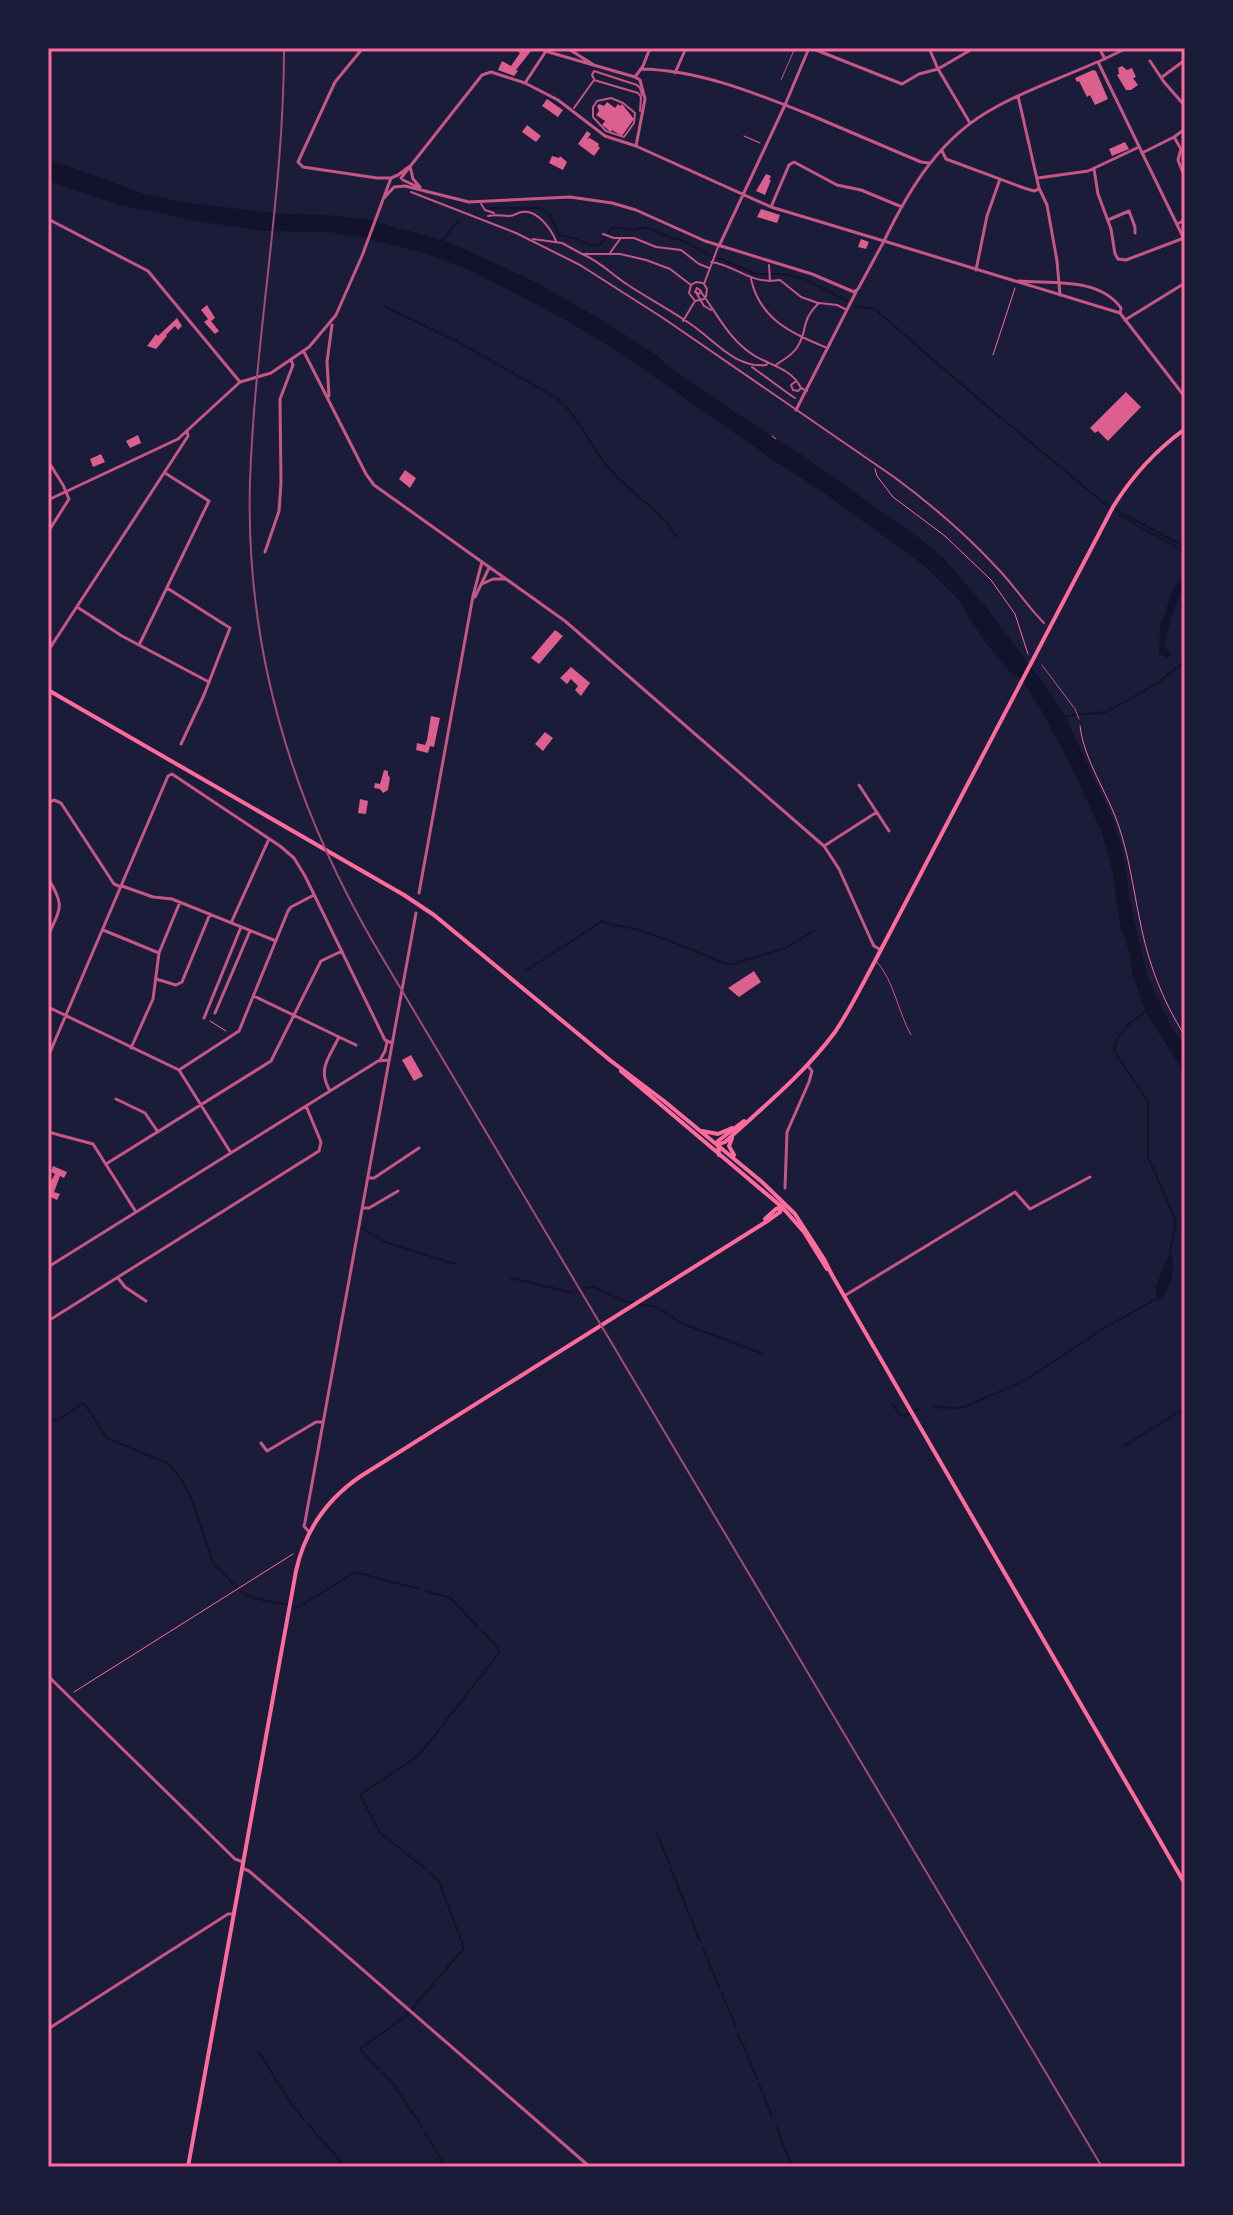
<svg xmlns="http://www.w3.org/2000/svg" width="1233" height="2215" viewBox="0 0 1233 2215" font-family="'Sofia Sans Condensed',sans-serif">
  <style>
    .water { fill: #12122b }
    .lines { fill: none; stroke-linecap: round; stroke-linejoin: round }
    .stream { stroke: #12122b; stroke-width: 2 }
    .building { fill: #dd5f8e }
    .path { stroke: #ff6b9d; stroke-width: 1 }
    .service { stroke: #c65784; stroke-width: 1 }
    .pedestrian { stroke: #c65784; stroke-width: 2 }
    .minor { stroke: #c65784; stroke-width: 3 }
    .tertiary { stroke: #c65784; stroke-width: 3 }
    .secondary { stroke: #ff6b9d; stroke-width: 4 }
    .primary { stroke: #ff6b9d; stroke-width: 4 }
    .rail { stroke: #a44b75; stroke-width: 2 }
    .neatline { fill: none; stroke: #ff6b9d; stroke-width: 3 }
  </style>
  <rect width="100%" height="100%" fill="#1b1b3a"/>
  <path class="water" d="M48,159L147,195L189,203L282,214L325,215L366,219L449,242L533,281L602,320L653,353L658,355L660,359L678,373L733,411L796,451L925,542L946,561L984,605L1052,695L1065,716L1113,819L1124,858L1130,902L1147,976L1172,1028L1185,1046V1073L1147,1015L1141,1000L1132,971L1130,954L1120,926L1113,874L1102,833L1072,768L1040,708L1025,684L1017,676L1009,671L983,639L957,598L925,566L824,493L776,462L616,350L562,318L474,272L424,253L359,237L328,232L265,231L202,222L120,205L48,181Z
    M1182,581H1185L1172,615L1164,646L1171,653L1168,658L1159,654L1160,626L1174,587Z
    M1171,1253C1176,1268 1171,1290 1158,1301L1155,1288L1169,1254Z"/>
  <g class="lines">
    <path class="stream" d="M490,208H541L549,213L559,235C565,237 572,237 578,240C588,244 591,248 602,243L612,228L615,227L633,230L646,227L669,237L683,241L710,255
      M441,241L459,221
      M718,258L756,274H785L807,280L847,301
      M384,306L460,343L555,397C581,417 587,443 607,466C629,493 658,507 677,537
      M855,306L875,309L990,409L1109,507
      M1116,510L1185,547
      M1119,515L1185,552
      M1066,716L1107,712L1159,682L1185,661
      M526,971L602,921C614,927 626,926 639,930C668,939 695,951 723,963L732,964L786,948L813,931
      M1148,1010C1133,1020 1115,1032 1114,1051L1148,1101V1157L1176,1221L1170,1252
      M362,1228L385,1242L455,1264
      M511,1278L574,1293
      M583,1288L594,1287L624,1301L655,1307L667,1313L681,1323L761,1353
      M892,1403L900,1415L904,1416L918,1409
      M934,1407L955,1408L964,1407L1022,1382L1106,1327L1156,1299
      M48,1420L56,1421L84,1403L107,1438L169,1464L181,1479L193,1502L213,1563L239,1590L253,1598L299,1607L355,1572L419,1589
      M1124,1446L1185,1408
      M425,1591L451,1598L478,1627
      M656,1833L669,1863
      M670,1867L700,1941
      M426,1869L380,1833L360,1795L419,1755L496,1657L499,1652L498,1648L482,1631
      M703,1948L719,1987
      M722,1993L736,2028
      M738,2034L746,2051
      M259,2052L288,2099L304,2120
      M747,2055L757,2079
      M379,2070L360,2049L406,2016L464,1948L439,1881L430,1873
      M383,2073L395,2086L422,2127
      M759,2084L772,2116
      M308,2124L345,2167
      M776,2126L792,2167
      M425,2132L443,2163"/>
  </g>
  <path class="building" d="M513,48H527L531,51L516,70L518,71L514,76L498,70L502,61L511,66L520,53Z
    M1122,66L1127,70L1132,68L1136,77L1133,78L1138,85L1131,90H1126L1117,75L1119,74L1118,68Z
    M1093,70L1096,71L1108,99L1095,105L1090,95L1087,97L1079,81L1077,82L1075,78Z
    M547,99L563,110L558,117L542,106Z
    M607,102L615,108L618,104L620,106L622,104L634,119L622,136L612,130L611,132L602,125L605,121L596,115L599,111L597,106L599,104L604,106Z
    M527,125L541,136L536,142L522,132Z
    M587,131L591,134L587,139L590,138L599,144L598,146L600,148L594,156L578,144Z
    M1125,142L1129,149L1112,156L1109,149Z
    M552,156L559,158L560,156L567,162L563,170L549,163Z
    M766,174L771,176L769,180H771L765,195L756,191Z
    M761,209L780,215L777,223L757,217Z
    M861,239L869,242L866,249L858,247Z
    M207,305L215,318L211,321L219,331L215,334L204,322L208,319L201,310Z
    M177,318L182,326L178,330L175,326L166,335L167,336L156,349L147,346L156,334L158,336Z
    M1126,392L1141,407L1108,441L1098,431L1095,433L1090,428Z
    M138,435L141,443L130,448L126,441Z
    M101,454L105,462L93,467L90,459Z
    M405,470L416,478L410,488L399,479Z
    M555,630L563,636L539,664L531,658Z
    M571,667L590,683L581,696L575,690L578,686L571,679L567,684L560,678Z
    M431,716L440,718L434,747L430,746L428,753L416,750L417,743L425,745L427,740Z
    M545,732L553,738L543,751L535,744Z
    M384,770L388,771V775L390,778L388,790L383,793L380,789L374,788L375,783L380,784Z
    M360,799L368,801L366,814L358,813Z
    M754,971L761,982L739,997L728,988Z
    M411,1055L423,1076L414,1081L402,1060Z
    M53,1166L67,1172L64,1178L60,1176L54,1192L60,1194L57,1200L48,1196V1186L55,1174L51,1172Z"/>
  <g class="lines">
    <path class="path" d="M744,136L760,143
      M993,355L1015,288
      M772,436L776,439
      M875,469L877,476L893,497L945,536L991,580L1015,614L1028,654
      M1080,726C1084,760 1107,792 1118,824C1129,855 1133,888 1140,921C1148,962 1162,1000 1185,1036
      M210,1021L226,1031
      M74,1692L293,1554"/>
    <path class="service" d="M781,80L795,48
      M1042,665L1075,709L1079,719
      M877,962C893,979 899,1014 911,1035"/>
    <path class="pedestrian" d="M594,79L592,75L594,71L637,85L640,88L642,95
      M611,98L623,103L635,113L634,123L624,137L606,131L593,117V107L597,101Z
      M574,108L594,80L638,93L641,97L640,111
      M411,192L516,233L580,265L663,318L894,477C932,505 968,536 1000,571C1015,587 1028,607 1044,623
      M481,204L485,210L494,213
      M488,216C496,214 501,216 509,216C516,216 515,213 522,212C537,209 551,229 556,241
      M603,234L614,238H634L656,247L681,250L699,264L709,268
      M533,239L562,243L582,254H620L646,260L670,269L691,285
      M610,253L620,239
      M582,254C600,261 612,275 628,285C649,299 671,310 692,325C715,341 735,368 766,365L768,363
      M711,262C733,265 746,280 770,281
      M769,265L770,281L780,280L801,297L818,303
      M751,279C760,320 792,333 827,348
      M703,283L696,282L691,285L689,293L695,301L704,299
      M697,288L701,291L699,294L695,292Z
      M701,292C718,315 729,340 755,356C772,366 792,369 801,388L807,391
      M697,294L704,306L711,310
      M706,296L707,289L704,284L718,247
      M683,321L695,301
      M776,365C782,360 790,357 796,349C809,331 799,322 819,303L837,305L847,310
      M752,367L789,394
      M795,382L791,385L793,390L798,391L801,388
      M789,394L795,398"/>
    <path class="minor" d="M363,48L335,82L298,162L303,167L377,178H390
      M537,48L539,49
      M567,48L594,65
      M811,48L902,84L919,74L938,69L974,48
      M929,48L938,69L970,123
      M545,51L635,77L640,80L645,99L636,146
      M1150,61L1164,82L1185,106
      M641,69C699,70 755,93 808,114C846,130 884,146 921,162L929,163
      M675,73L686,48
      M635,77L643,66L650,48
      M1162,77L1185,60
      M525,83L558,100L605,136L636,146L771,207L884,241C910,187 941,136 996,107C1028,89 1064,77 1097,62
      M1018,96L1039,188L1047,205L1057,261L1060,295
      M1174,137L1181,149L1178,160L1185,178
      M942,151L946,159L1024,188L1034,191L1039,189
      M1142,153L1174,137L1185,129
      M1094,169L1098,194L1111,229L1115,254L1118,259L1126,260L1184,238
      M1038,178L1088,171L1139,147
      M771,207L789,165L794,162L837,185L861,190L902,207
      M48,219L148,271L240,382
      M1108,220L1129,211L1135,227V233
      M1177,224L1185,220
      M719,246L785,105L809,48
      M976,270L987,216L1000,179
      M1019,281C1052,284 1099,277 1121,308L1120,313
      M1125,320L1185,283
      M796,410L856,292
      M48,461L63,485L69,499L48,532
      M265,552L279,511L281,483L280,399L293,365L291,360
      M482,584L493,579H505
      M167,588L230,628L204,695L181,744
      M475,597L489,568
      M77,607L122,636L209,682
      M139,645L209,501L165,473
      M859,785L889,831
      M48,803L54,800L61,803L114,884L121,887
      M824,846L877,812
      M48,878C65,906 61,907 48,936
      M122,886L153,897L172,899L276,941
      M419,893L473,596L482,562
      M231,923L269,839
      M103,930L159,953
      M156,979L176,985L182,982L210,914
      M254,996L339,1037C329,1058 317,1069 330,1091
      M48,1007L179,1070L231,1153
      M215,1013L250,931
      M204,1018L241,927
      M339,1037L356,1045
      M131,1048L153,999L159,953L180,902
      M48,1057L168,776L172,774L280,846L294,858L305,876L385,1040L392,1043
      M380,1060L385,1051L387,1042
      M179,1070L239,1031L288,911L291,907L314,895
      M116,1099L145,1113L158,1132
      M48,1132L93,1144L136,1212
      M106,1164L271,1061L321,961L342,951
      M368,1178H374L419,1148
      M785,1188L787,1132L809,1082L812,1071L807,1065
      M362,1208H369L398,1191
      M48,1267L378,1061L389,1060
      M118,1278L125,1287L146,1301
      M844,1296L1015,1192L1030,1209L1090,1177
      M48,1321L319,1151L321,1142L306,1106
      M261,1443L267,1451L316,1422H322
      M309,1532L304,1526L305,1522L416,913
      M48,1676L235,1859L243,1862
      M242,1868L249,1871L590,2167
      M48,2029L228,1914H234"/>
    <path class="tertiary" d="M1099,48L1105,59
      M1127,48L1098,62L1185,241
      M410,166L413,179L420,187
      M401,178L482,75L491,72L525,83L548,48
      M403,180L418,187
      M394,187L405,186L469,202L570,197L612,203L636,210L705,241L812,274L854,292L858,289L884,241L1120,313L1185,397
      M384,198L394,187
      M304,352L366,474L374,485L565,621L824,846L839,869L871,940L874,946L881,950
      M329,396L327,362L332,325
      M48,500L178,439L240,382L271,373L309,347L336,315L362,256L391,178L398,175L410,166
      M48,651L179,450L188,436L187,431"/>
    <path class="secondary" d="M765,1219L776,1209L782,1207
      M188,2167L296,1571C305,1530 327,1499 361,1476L769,1220L780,1212L782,1207"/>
    <path class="primary" d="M48,690L404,895L434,915L611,1061L664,1101L762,1182L795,1214L824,1259L832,1275L1185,1884
      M621,1071L782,1207L804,1232L827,1269
      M702,1131L718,1134L732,1128
      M732,1138L729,1146L734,1155
      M717,1145L725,1142C763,1107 804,1074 835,1032C850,1010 862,985 875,961L1113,507C1132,476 1156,450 1185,429
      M719,1155L718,1141L744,1121"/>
    <path class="rail" d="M284,48C284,193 255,336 250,481C245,646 291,800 373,942L1102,2167"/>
  </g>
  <rect width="1233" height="2215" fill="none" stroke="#1b1b3a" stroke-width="100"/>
  <rect x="50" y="50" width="1133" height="2115" class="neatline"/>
</svg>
